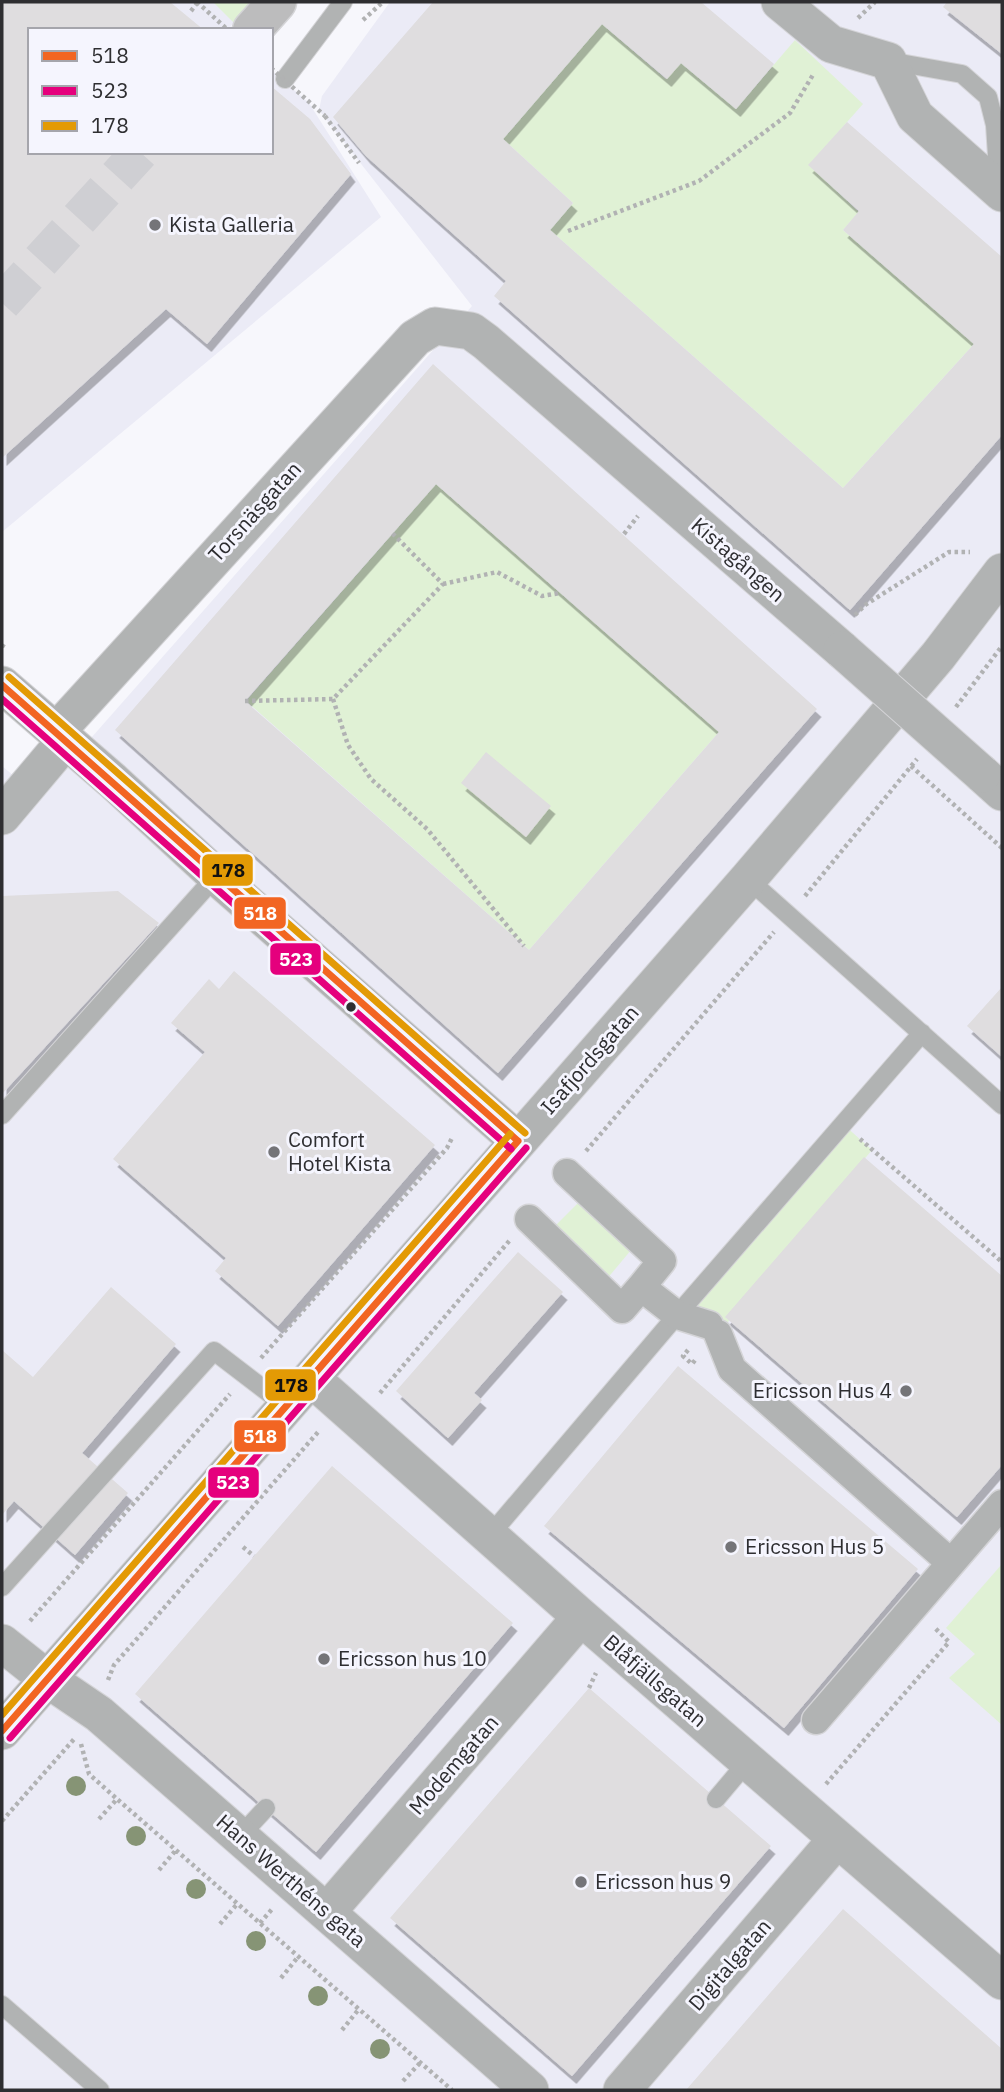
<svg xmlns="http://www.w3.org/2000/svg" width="1004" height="2092" viewBox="0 0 1004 2092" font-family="'IBM Plex Sans',sans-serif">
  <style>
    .built { fill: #ebebf6 }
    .green { fill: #e0f1d5 }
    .building { fill: #dfdddf; fill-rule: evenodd; filter: url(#shadow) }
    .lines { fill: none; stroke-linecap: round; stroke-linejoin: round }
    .secondary-tunnel { stroke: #cfcfd3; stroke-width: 38; stroke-dasharray: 38 19; stroke-linecap: butt }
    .service-casing { stroke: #d4d4d7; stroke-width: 20 }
    .pedestrian-casing { stroke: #d4d4d7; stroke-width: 31 }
    .minor-casing { stroke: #d4d4d7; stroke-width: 39 }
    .secondary-casing { stroke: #d4d4d7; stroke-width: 41 }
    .path { stroke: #b1b2b3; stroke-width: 4.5; stroke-dasharray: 3.5 3.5; stroke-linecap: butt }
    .service { stroke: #b1b3b3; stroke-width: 18 }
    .pedestrian { stroke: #b1b3b3; stroke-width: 28 }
    .minor { stroke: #b1b3b3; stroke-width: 37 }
    .secondary { stroke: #bcbcbd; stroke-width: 38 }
    .minor-bridge-casing { stroke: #d4d4d7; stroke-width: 39; stroke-linecap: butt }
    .path-bridge { stroke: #b1b2b3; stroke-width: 4.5; stroke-dasharray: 3.5 3.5; stroke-linecap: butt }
    .minor-bridge { stroke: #b1b3b3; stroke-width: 37 }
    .bus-1-casing { stroke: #f5f5fe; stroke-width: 12 }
    .bus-2-casing { stroke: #f5f5fe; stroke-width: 12 }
    .bus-3-casing { stroke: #f5f5fe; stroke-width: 12 }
    .bus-1 { stroke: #f26522; stroke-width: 7 }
    .bus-2 { stroke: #e5007d; stroke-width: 7 }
    .bus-3 { stroke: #e39a05; stroke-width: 7 }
    .tree { fill: #869475 }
    .poi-dot { fill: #747478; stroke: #f5f5fe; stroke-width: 2.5 }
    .bus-dot { fill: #2e2e31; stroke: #f5f5fe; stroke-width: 2.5 }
    .labels { text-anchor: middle; stroke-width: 6; stroke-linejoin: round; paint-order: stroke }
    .poi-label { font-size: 21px; fill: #2e2e31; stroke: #f5f5fe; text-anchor: start }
    .street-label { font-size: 21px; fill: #2e2e31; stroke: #f5f5fe }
    .line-badge { stroke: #f5f5fe; stroke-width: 2.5 }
    .badge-label { font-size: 19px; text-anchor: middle; font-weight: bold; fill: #fff }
    .pale-badge-label { font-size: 19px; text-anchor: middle; font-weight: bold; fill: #111 }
  </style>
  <defs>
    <filter id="shadow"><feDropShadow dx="4.5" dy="8" stdDeviation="0" flood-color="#0004"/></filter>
  </defs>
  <rect width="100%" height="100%" fill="#f7f7fc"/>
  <path class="built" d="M2,2H249L228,30H30V152H271V70L309,103L381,217L2,532Z
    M390,2H1002V2090H2V766L39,797L472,306L319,110L322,96Z"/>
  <path class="green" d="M213,2H252L234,23Z
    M602,24L666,79L681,63L736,109L795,40L863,104L809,165L859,212L843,230L974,344L843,488L550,230L573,203L503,139Z
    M436,484L719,732L529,950L246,701Z
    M843,1124L872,1150L718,1334L677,1315Z
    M583,1198L637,1243L606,1280L552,1229Z
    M1002,1564V1725L949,1678L975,1654L946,1628Z"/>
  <path class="building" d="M2,2H170L204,30H30V152H271V86L310,119L351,174L207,344L166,309L2,458Z
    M433,2H701L774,64L736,109L681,63L667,79L602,24L503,139L573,203L550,230L843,488L974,344L843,230L859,211L808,165L847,122L1002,257V435L850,610L494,296L506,281L366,156L333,117Z
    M947,2H1002V54L943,7Z
    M433,364L817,709L498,1073L115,730ZM436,484L719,732L529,950L245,701Z
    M486,752L551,806L526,837L461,783Z
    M118,891L159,923L2,1094V896Z
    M234,971L435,1145L278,1326L215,1271L226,1258L113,1159L205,1052L171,1023L209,979L219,989Z
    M1002,987V1057L967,1026Z
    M864,1157L1002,1276V1465L957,1517L725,1317Z
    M518,1252L563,1292L474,1393L482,1400L448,1438L396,1391Z
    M111,1287L176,1344L82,1453L128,1493L75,1555L14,1501L2,1515V1350L33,1377Z
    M678,1366L918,1569L784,1728L544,1526Z
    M332,1466L513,1623L316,1852L135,1694Z
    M589,1688L771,1846L572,2076L390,1918Z
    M843,1909L1002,2049V2090H686Z"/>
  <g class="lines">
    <path class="secondary-tunnel" d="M2,303L140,152"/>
    <defs>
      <path id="service" d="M889,61L962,74L988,97L995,125L999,187
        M285,79L343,2
        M748,879L1002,1105
        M2,1115L216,876
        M490,1535L677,1315L922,1033
        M2,1587L214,1351L286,1406
        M716,1799L748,1761
        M240,1836L266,1808
        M2,2005L100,2090"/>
      <path id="pedestrian" d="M567,1173L662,1261L641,1287L677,1315L709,1325
        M529,1219L622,1309L641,1287
        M718,1334L732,1369L951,1563
        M816,1720L1002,1504"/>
      <path id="minor" d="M780,2L831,44L888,61L915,116L1002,193
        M2,685L113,781L216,876L518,1141
        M56,732L415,338L435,326L471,331L486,342L842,650
        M982,774L1002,792
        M2,816L66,740
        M311,1378L581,1617L1002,1981
        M2,1643L46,1678L99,1714L530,2090
        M2,1731L748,879L938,656L1002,572
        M327,1912L581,1617
        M622,2090L837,1839"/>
      <path id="secondary" d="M252,30L277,2"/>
    </defs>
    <use href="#service" class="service-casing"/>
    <use href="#pedestrian" class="pedestrian-casing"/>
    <use href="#minor" class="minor-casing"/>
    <use href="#secondary" class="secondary-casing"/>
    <path class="path" d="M191,11L198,2
      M858,18L875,2
      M363,20L383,2
      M325,116L359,163
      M568,231L699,181L790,113L814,73
      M624,534L638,516
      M443,584L497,572L542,596L560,593
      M855,615L865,605L949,552H970
      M2,647L5,642
      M333,699L348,745L371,779L427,829L524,946
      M245,701L333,699L443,584L392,533
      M956,707L1002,646
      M911,766L1002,848
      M805,896L917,759
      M860,1139L1002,1262
      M586,1151L774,932
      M688,1350L683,1356L692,1364L696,1359
      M261,1358L447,1148L453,1136
      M380,1393L510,1240
      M243,1547L254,1556
      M30,1621L230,1394
      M108,1680L114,1665L319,1431
      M589,1688L596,1673
      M81,1744L89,1774L117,1799
      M826,1784L949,1642L934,1627
      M99,1819L117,1799L452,2090
      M2,1821L75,1738
      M159,1870L176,1850
      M260,1923L273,1908
      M220,1924L238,1903
      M281,1978L298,1957
      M342,2030L359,2009
      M403,2081L420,2063"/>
    <use href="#service" class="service"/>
    <use href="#pedestrian" class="pedestrian"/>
    <use href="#minor" class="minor"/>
    <use href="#secondary" class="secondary"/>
    <defs>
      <path id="minor-bridge" d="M842,650L982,774"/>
    </defs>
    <use href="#minor-bridge" class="minor-bridge-casing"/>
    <path class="path-bridge" d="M197,2L228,30
      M271,68L325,116"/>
    <use href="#minor-bridge" class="minor-bridge"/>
    <defs>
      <path id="bus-1" d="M2,685L518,1141
        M2,1731L518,1141"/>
      <path id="bus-2" d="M2,699L511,1149
        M10,1738L526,1148"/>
      <path id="bus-3" d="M9,677L525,1133
        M2,1715L510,1134"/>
    </defs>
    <use href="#bus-1" class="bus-1-casing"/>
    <use href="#bus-2" class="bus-2-casing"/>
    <use href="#bus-3" class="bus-3-casing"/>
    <use href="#bus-1" class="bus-1"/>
    <use href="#bus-2" class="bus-2"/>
    <use href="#bus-3" class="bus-3"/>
  </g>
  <g class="tree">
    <circle cx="76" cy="1786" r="10"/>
    <circle cx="136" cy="1836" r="10"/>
    <circle cx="196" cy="1889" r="10"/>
    <circle cx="256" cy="1941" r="10"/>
    <circle cx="318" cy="1996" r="10"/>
    <circle cx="380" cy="2049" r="10"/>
  </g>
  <g class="poi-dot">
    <circle cx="155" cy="225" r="7"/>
    <circle cx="274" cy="1152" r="7"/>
    <circle cx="906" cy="1391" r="7"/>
    <circle cx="731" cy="1547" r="7"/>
    <circle cx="324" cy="1659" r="7"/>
    <circle cx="581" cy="1882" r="7"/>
  </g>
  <circle class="bus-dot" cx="351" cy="1007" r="6"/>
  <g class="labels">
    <g class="poi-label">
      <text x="169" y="232">Kista Galleria</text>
      <text x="288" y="1147">Comfort<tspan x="288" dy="24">Hotel Kista</tspan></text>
      <text x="892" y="1398" text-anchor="end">Ericsson Hus 4</text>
      <text x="745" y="1554">Ericsson Hus 5</text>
      <text x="338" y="1666">Ericsson hus 10</text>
      <text x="595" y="1889">Ericsson hus 9</text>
    </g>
    <g class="street-label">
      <text transform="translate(255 512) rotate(-48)" y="7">Torsnäsgatan</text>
      <text transform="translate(738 560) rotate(41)" y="7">Kistagången</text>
      <text transform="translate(590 1060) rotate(-49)" y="7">Isafjordsgatan</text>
      <text transform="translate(655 1681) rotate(41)" y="7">Blåfjällsgatan</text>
      <text transform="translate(454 1765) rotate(-49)" y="7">Modemgatan</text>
      <text transform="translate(291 1881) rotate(41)" y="7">Hans Werthéns gata</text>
      <text transform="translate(730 1965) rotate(-49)" y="7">Digitalgatan</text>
    </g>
  </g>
  <g class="line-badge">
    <rect x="201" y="853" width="53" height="34" rx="7" fill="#e39a05"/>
    <rect x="233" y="896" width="54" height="34" rx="7" fill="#f26522"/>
    <rect x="269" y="942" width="53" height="34" rx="7" fill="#e5007d"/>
    <rect x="264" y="1368" width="53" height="34" rx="7" fill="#e39a05"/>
    <rect x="233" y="1419" width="54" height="34" rx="7" fill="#f26522"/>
    <rect x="207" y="1466" width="53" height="33" rx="7" fill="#e5007d"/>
  </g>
  <g class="badge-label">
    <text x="260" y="920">518</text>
    <text x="296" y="966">523</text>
    <text x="260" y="1443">518</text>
    <text x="233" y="1489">523</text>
  </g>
  <g class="pale-badge-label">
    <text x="228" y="877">178</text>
    <text x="291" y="1392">178</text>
  </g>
  <rect width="1004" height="2092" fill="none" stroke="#2e2e31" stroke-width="7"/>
  <rect x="28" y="28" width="245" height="126" fill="#f5f5fe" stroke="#a5a5ac" stroke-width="2"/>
  <rect x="42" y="51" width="35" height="10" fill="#f26522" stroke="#a5a5ac" stroke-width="2"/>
  <text x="91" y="63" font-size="21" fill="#2e2e31">518</text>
  <rect x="42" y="86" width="35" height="10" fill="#e5007d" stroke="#a5a5ac" stroke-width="2"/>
  <text x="91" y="98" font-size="21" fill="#2e2e31">523</text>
  <rect x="42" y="121" width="35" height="10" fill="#e39a05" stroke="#a5a5ac" stroke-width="2"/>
  <text x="91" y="133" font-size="21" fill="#2e2e31">178</text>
</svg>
